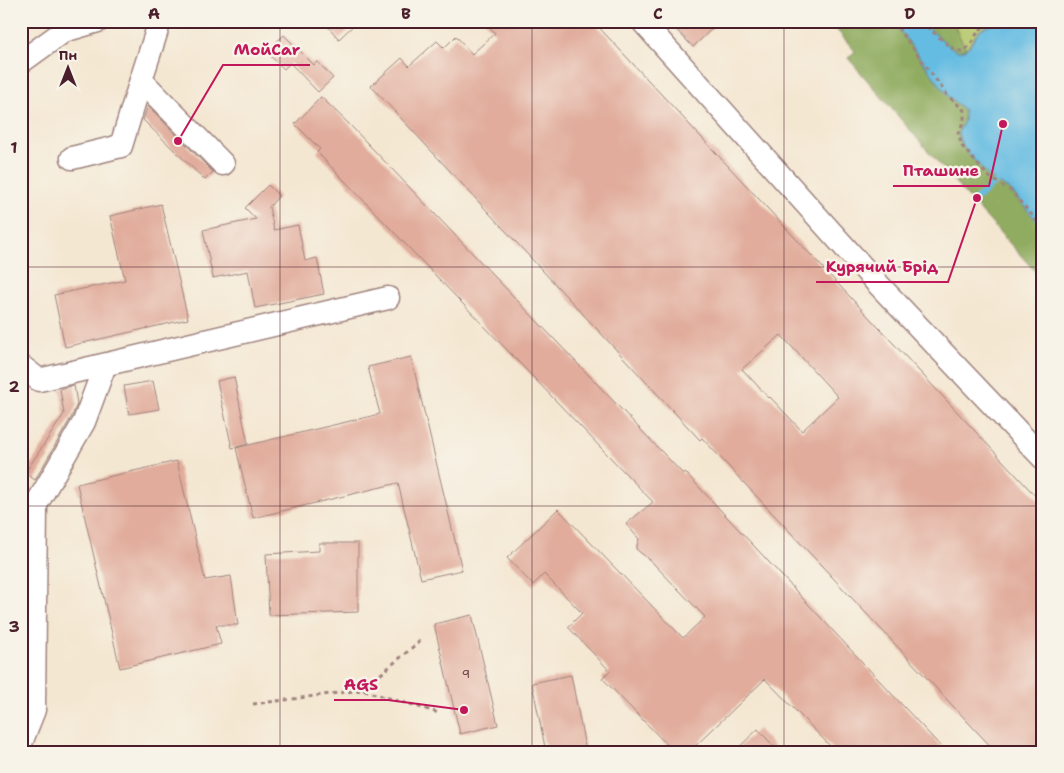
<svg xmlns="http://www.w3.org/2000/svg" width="1064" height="773" viewBox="0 0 1064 773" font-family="'Shantell Sans',sans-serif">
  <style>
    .green { fill: #b5c86c; stroke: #80744c }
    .forest { fill: #90ac60; stroke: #6d6646 }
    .water { fill: #65bce2; stroke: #586e86 }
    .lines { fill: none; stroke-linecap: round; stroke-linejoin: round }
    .stream { stroke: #65bce2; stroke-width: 5.5 }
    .building { fill: #e1ac9b; fill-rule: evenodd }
    .minor-casing { stroke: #9f837e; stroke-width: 25 }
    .path { stroke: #9f837e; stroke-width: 3; stroke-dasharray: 4 4; stroke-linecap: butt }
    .minor { stroke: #fff; stroke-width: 22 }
    .grid { fill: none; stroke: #4a1f2b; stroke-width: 1; stroke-opacity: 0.55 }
    .labels { text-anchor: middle; stroke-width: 5; stroke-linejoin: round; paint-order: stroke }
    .number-label { font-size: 12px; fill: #704247 }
    .leader { fill: none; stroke: #c2185b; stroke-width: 2 }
    .callout-dot { fill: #c2185b; stroke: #f7f3e8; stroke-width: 2 }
    .callout-label { font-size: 16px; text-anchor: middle; font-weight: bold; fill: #c2185b; stroke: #f7f3e8; stroke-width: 5; stroke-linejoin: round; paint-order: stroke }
    .neatline { fill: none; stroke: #4a1f2b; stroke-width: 2 }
    .grid-label { font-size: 16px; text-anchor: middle; font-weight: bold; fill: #4a1f2b }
  </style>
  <rect width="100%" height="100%" fill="#f7f3e8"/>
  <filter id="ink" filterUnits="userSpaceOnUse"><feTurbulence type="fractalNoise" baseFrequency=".02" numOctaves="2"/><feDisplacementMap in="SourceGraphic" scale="10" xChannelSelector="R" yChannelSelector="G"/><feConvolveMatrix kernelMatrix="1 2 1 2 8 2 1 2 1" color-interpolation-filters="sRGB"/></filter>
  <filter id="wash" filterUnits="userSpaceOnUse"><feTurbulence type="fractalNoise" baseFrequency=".0096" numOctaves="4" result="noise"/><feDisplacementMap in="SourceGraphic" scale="20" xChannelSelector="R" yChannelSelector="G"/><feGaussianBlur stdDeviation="1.12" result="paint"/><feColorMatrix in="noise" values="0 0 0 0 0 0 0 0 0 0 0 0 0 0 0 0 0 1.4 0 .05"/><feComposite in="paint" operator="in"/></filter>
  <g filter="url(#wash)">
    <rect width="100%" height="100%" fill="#f4e7d2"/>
    <path class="green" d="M954,21H1043V23L1000,24L980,29L966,49L956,30Z"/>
    <path class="forest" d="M829,21H893L948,96L964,110V121L958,133L962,146L988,176L1011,191L1043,228V280L967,196L848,58L855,51Z
      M921,21H954L956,30L966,49L958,51L951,49Z"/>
    <path class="water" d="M893,21H921C928,28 934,33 941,39C951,47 960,58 970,45C975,39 977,30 985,27C999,21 1026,23 1043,23V228L1011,191L988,176L962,146L958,133L964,121V110L948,96Z"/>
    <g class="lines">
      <path class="stream" d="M977,198L996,182"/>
    </g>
    <g id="blocks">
      <path class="building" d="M323,21H358L339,39Z
        M484,21H593L1043,504V752H996L702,438L700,440L371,86L402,58L409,66L437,41L444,48L456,36L472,54L495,33ZM781,335L838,397L802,431L770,397L769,398L742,369Z
        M668,21H720L693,47Z
        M284,35L314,65L317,61L333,78L318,92L290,63L284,69L266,52Z
        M321,97L348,123L683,474L685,472L946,752H836L765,679L689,752H674L602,678L610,671L568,627L582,613L544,574L533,585L507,558L558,509L683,638L705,617L652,562L636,549L639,539L626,524L653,502L317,152L320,149L295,124Z
        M148,106L213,172L205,180L143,120Z
        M268,185L279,196L269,207L274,230L298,225L305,261L317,258L324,294L255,308L248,271L213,278L203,230L256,219L245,208Z
        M161,204L188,319L65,347L54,295L125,280L110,216Z
        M411,357L462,570L421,579L398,483L253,518L236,448L380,414L368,367Z
        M234,377L248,444L232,448L217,381Z
        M153,381L159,409L129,414L124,386Z
        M74,385L77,404L72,416L35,480L25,473L64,414L60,389Z
        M177,461L205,580L231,576L238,625H216L221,644L120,668L77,484Z
        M319,543H358V612L269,615L266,554L319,551Z
        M472,615L498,725L460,734L434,624Z
        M571,675L586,752H546L532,683Z
        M758,729L779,752H734Z"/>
    </g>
  </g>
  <g filter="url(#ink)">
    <use href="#blocks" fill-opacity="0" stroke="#9f837e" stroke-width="1"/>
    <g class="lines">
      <defs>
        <path id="minor" d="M160,21L141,80L223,164
          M642,21L876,282L1043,458
          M21,62L64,31L98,21
          M72,158L121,146L141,80
          M21,366L39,380L388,298
          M21,743L34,710L36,505L84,422L105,365"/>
      </defs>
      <use href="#minor" class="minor-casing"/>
      <path class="path" d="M893,21L948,96L964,110V121L958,133L962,146L988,176L1011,191L1043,228
        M921,21C928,28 934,33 941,39C951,47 960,58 970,45C975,39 977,30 984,27C999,21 1026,23 1043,23
        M362,690L420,641
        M253,704L362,690L439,713"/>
      <use href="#minor" class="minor"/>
    </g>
  </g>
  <path class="grid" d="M280,21V752M532,21V752M784,21V752M21,267H1043M21,506H1043"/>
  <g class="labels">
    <g class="number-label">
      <text x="466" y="678">9</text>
    </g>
  </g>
  <path class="leader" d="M178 141L223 65H310M1003 124L989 186H893M977 198L948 282H816M464 710L388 700H334"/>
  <g class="callout-dot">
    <circle cx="178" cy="141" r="5"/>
    <circle cx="1003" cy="124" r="5"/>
    <circle cx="977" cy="198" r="5"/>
    <circle cx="464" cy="710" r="5"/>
  </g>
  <g class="callout-label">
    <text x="267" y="55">МойCar</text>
    <text x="941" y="176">Пташине</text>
    <text x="882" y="272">Курячий Брід</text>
    <text x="361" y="690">AGS</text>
  </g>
  <rect width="1064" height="773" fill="none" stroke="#f7f3e8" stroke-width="55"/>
  <g transform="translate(68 68)" stroke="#f7f3e8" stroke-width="4" paint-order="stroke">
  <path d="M0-4L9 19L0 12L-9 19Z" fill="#4a1f2b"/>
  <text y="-8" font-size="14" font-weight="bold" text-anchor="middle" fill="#4a1f2b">Пн</text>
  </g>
  <rect x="28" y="28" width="1008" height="718" class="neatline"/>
  <g class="grid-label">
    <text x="154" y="19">A</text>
    <text x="406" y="19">B</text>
    <text x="658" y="19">C</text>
    <text x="910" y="19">D</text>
    <text x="14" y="153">1</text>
    <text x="14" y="392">2</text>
    <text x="14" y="632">3</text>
  </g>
</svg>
